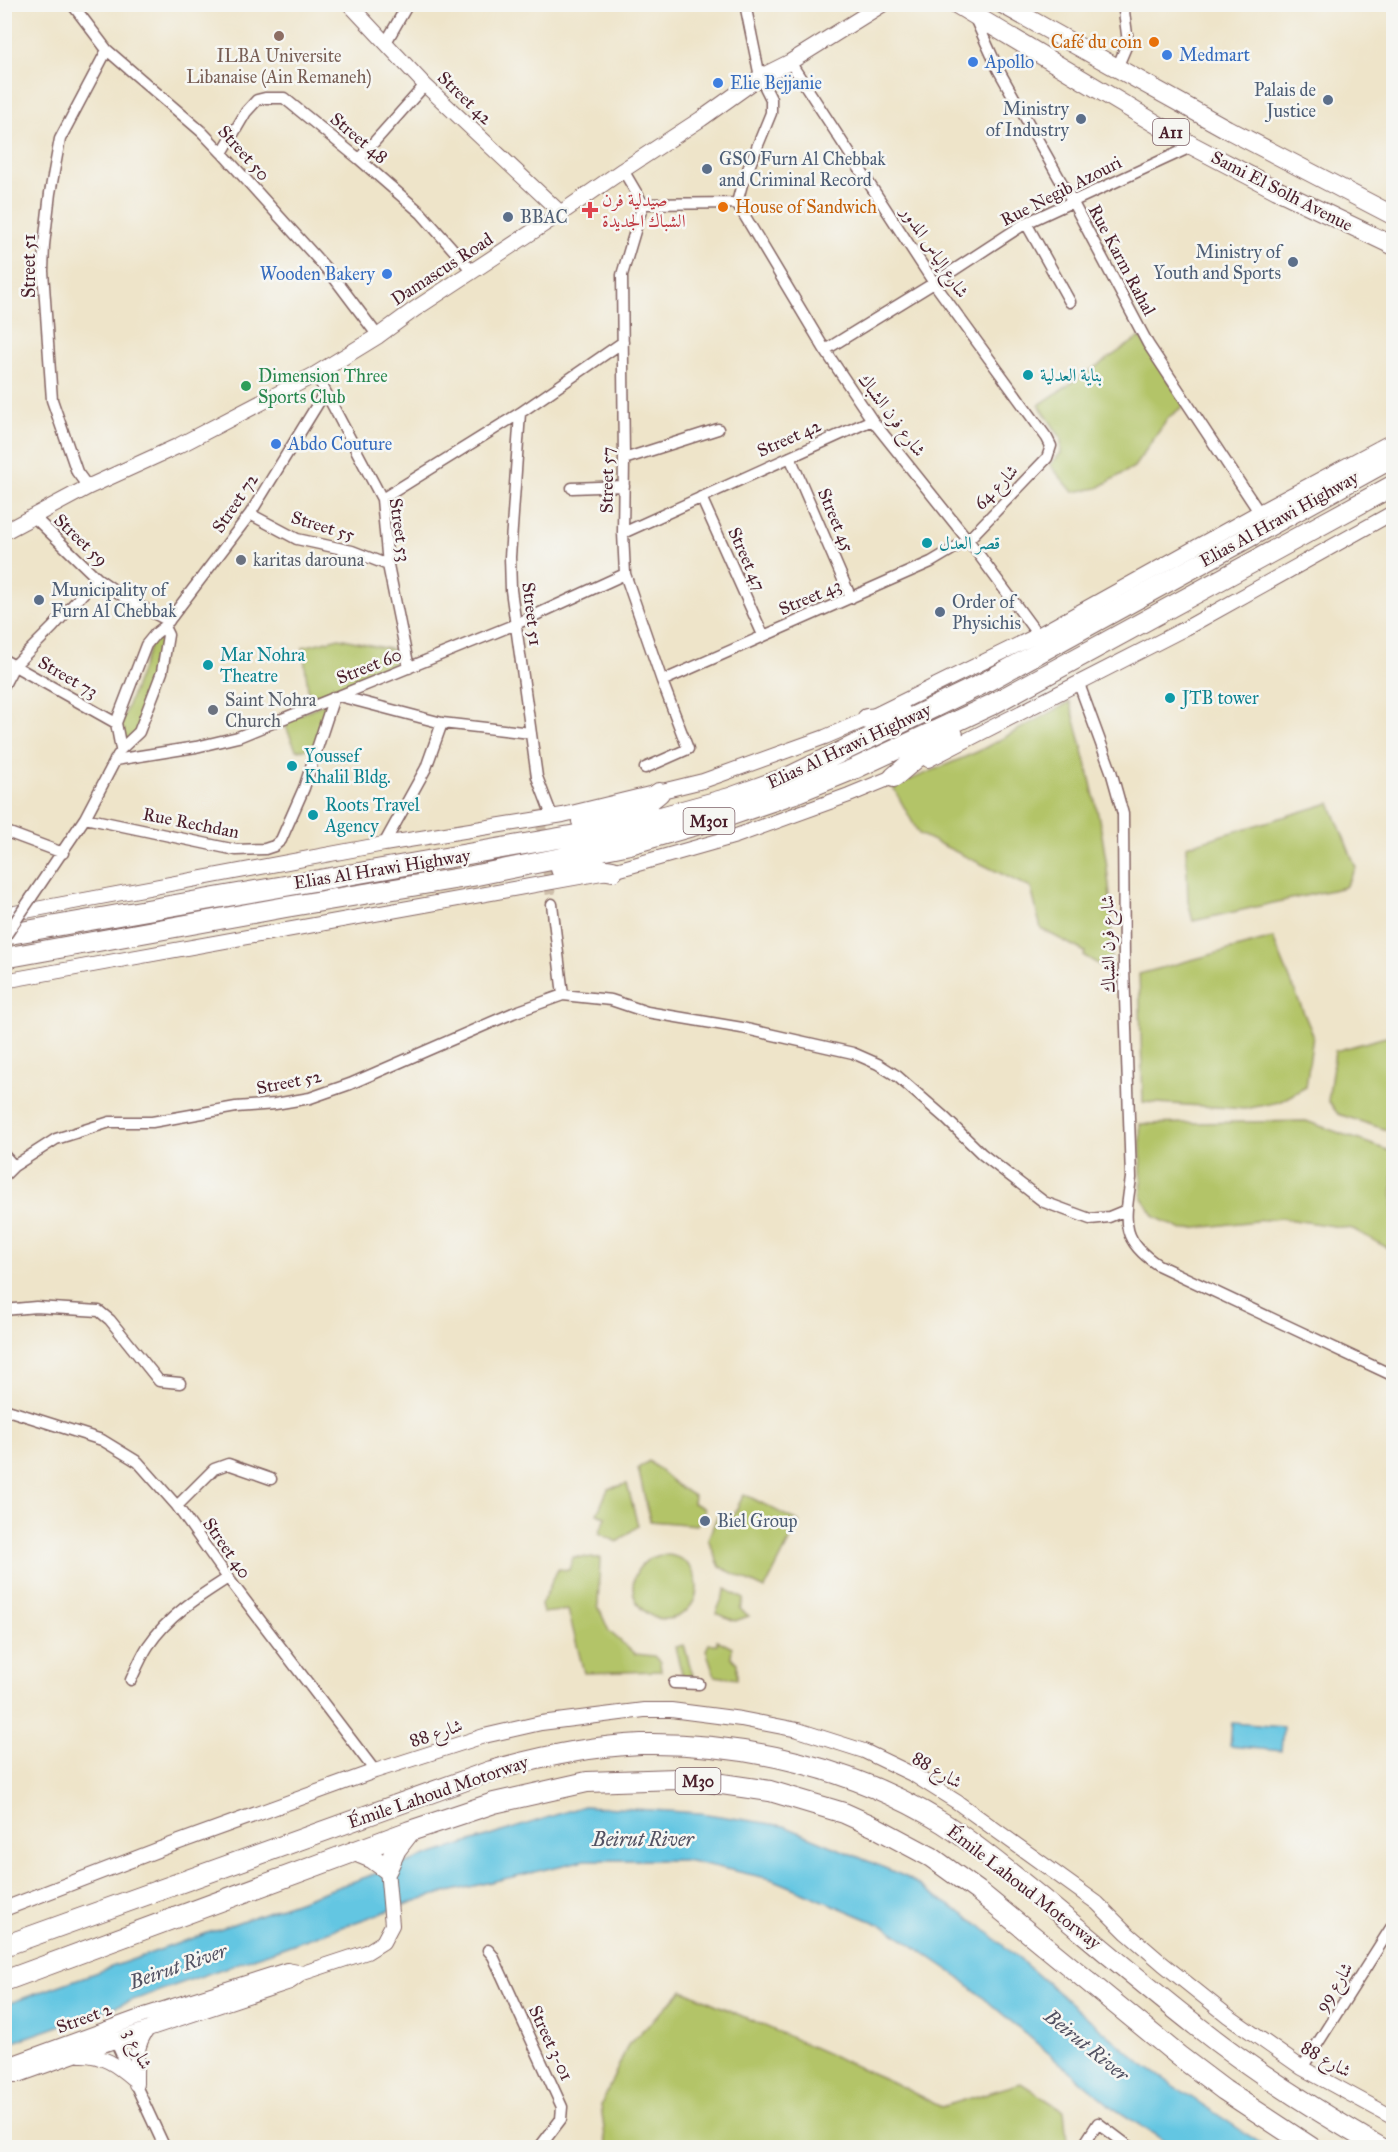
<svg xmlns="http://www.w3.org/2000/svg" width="1398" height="2152" viewBox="0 0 1398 2152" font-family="'IM FELL Great Primer',Amiri,serif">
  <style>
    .green { fill: #b3c468; stroke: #7e724a; stroke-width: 1.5 }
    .water { fill: #64c6e2; stroke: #577286; stroke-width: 1.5 }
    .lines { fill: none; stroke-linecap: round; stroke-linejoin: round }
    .minor-tunnel { stroke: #cdbda9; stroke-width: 10; stroke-dasharray: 10 5; stroke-linecap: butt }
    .minor-casing { stroke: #836462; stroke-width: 13 }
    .tertiary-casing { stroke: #836462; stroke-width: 16 }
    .secondary-casing { stroke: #836462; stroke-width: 17 }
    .trunk-casing { stroke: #836462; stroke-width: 20 }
    .motorway-casing { stroke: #836462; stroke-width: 22 }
    .minor { stroke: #fff; stroke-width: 10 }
    .tertiary { stroke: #fff; stroke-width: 14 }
    .secondary { stroke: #fff; stroke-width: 15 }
    .trunk { stroke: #fff; stroke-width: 18 }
    .motorway { stroke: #fff; stroke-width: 20 }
    .minor-bridge-casing { stroke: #836462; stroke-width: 13; stroke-linecap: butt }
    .minor-bridge { stroke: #fff; stroke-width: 10 }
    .education-dot { fill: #8d6e63; stroke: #f6f6f2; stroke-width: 2 }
    .food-dot { fill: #e8710a; stroke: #f6f6f2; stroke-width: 2 }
    .shop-dot { fill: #3f7fe0; stroke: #f6f6f2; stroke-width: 2 }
    .service-dot { fill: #5c6f8a; stroke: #f6f6f2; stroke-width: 2 }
    .health-dot { fill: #e0444e; stroke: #f6f6f2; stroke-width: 2 }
    .culture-dot { fill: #0f9aa8; stroke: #f6f6f2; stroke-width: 2 }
    .leisure-dot { fill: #2e9e5b; stroke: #f6f6f2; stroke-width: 2 }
    .worship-dot { fill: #6b7280; stroke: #f6f6f2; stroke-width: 2 }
    .labels { text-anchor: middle; stroke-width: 5; stroke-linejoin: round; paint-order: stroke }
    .shield { fill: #f6f6f2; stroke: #7e6067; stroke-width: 1.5 }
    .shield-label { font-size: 16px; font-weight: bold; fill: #4a1f2b }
    .food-label { font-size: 18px; fill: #c56008; stroke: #f6f6f2; text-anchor: end }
    .shop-label { font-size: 18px; fill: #366cbe; stroke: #f6f6f2; text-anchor: start }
    .education-label { font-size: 18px; fill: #785e54; stroke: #f6f6f2 }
    .service-label { font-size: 18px; fill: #4e5e75; stroke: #f6f6f2; text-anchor: start }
    .street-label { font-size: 18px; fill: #4a1f2b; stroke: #f6f6f2 }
    .health-label { font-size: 18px; fill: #be3a42; stroke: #f6f6f2; text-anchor: start }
    .culture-label { font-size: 18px; fill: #0d838f; stroke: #f6f6f2; text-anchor: start }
    .leisure-label { font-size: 18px; fill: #27864d; stroke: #f6f6f2; text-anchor: start }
    .worship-label { font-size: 18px; fill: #5b616d; stroke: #f6f6f2; text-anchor: start }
    .water-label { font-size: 20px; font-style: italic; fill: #525162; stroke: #f6f6f2 }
  </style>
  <rect width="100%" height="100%" fill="#f6f6f2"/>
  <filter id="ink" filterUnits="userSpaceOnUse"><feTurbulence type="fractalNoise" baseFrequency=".0167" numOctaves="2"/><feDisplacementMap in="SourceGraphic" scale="12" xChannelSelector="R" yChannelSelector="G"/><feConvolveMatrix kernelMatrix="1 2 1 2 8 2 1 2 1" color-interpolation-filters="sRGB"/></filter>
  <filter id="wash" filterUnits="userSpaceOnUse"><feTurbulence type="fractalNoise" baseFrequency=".008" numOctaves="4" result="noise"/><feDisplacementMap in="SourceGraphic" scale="24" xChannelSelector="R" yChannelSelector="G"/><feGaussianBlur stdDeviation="1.35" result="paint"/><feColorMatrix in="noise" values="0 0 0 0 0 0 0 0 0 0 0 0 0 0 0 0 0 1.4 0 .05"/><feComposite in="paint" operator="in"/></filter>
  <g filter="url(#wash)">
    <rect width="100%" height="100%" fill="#eee4c9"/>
    <path class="green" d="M1140,337L1185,405L1169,417L1134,467L1098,488L1073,492L1050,465L1061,453V438L1039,405Z
      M155,634L168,635L139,732L121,749L117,734Z
      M339,638L393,650L396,661L389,667L309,699L303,647Z
      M333,699L318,748L296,750L284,722Z
      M1070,702C1094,789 1118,880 1110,971L1084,956L1085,952L1041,929L1031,888L919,834L893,787L977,752Z
      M1330,803L1356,868L1345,887L1193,921L1188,902L1186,846Z
      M1273,938L1313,1035L1306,1087L1279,1102L1245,1109L1143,1102L1139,974Z
      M1393,1035H1394L1393,1132L1338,1114L1328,1101L1335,1051Z
      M1306,1121L1393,1152V1251L1353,1229L1280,1218L1182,1230L1155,1217L1142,1198L1140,1124Z
      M649,1461L678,1486L694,1496L693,1503L705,1509L697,1525L650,1521L638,1468Z
      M627,1484L638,1526L617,1542L599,1533L606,1517L597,1514L608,1489Z
      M744,1494L799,1522L765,1589L720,1567L708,1539L719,1512L733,1516Z
      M633 1587a32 32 0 1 1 64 0a32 32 0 1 1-64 0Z
      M573,1557L600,1558L598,1606L609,1631L635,1654L654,1656L660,1662L661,1671L584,1673L568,1610L543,1613L541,1605L558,1569L569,1570Z
      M726,1589L744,1599L740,1609L749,1616L735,1621L716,1613Z
      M717,1640L732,1648L731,1657L737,1663V1679L715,1676L706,1650L709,1644H717Z
      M684,1645L693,1676L683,1678L675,1647Z
      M683,1990L892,2082L941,2107L1021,2083L1064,2111L1067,2142L1063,2148L609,2147L605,2137L601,2105L628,2045Z"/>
    <path class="water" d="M1232,1723L1283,1727L1281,1751L1230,1746Z
      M584,1806L700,1813L784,1826L906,1877L977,1923L1143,2065L1266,2147H1174L1113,2108L959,1977L886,1927L771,1879L686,1860H585L427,1897L5,2045L4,2005L417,1859Z"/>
  </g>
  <g filter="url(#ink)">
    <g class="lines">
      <path class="minor-tunnel" d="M539,810L552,904"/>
      <defs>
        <path id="minor" d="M72,4L107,50L202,132L222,153L332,275L378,336
          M745,4L760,77L771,99V113L742,184L737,203L825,350L872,420L968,540L1038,635
          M974,16L998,69L1072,201L1148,344L1259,512
          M385,44L408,4
          M1117,68L1128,42L1123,4
          M222,153L246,112L257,100L265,98H284L359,159L421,213L473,272
          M359,159L425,85
          M623,170L643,204
          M643,204L622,275L624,459L623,533L625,574L662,681L688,749L645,768
          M643,204L737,203
          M1026,223L1070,302
          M825,350L934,283L1026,223L1193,146
          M316,374L382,499L388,565L409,668
          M520,413L510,557L511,590L537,777L552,816
          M790,457L851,598
          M624,459L718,429
          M88,487L77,472L52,400L43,271L44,245L50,193L60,139L107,50
          M572,488L624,486
          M701,497L763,635
          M382,499L520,413L623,342
          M250,514L297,539L352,551L388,565
          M34,517L97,578L130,601L169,621
          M623,533L872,420
          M164,627L168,635L162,672L139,732L121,749L116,723L146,645L155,634L164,627L250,514L325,392
          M4,660L116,723
          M662,681L931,562L968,540L1047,458L1051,446L1047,438L934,283L790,62
          M1079,684L1111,771L1123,814L1124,967L1131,1178C1125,1221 1119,1239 1158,1265L1394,1376
          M4,685L14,666L53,627L97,578
          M339,696L442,723L531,733
          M115,760L196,747L238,737L516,624L625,574
          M85,818L236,850L265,849L274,846L281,840L304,788L334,697
          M4,831L63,853
          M384,844L426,768L442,723
          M31,898L85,818L118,755
          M552,904L563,995
          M4,1155L14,1166
          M4,1176L14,1166L56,1139L110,1122H152L236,1107L275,1104L310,1098L350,1084L513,1013L563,995L611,1000L647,1012L742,1028L853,1053L878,1064L897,1076L944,1117L982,1154L1044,1202L1090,1219L1109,1217L1126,1210
          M4,1310L36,1307L99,1311L110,1320L159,1381L180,1383
          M4,1409L102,1440L138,1462L177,1506L228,1578L375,1771
          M177,1506L214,1469L228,1464L271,1479
          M131,1680C136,1669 141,1657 148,1646C168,1616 198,1597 228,1578
          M674,1683L699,1684
          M488,1950L493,1956L562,2107L561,2119L539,2148
          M112,2034L165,2148
          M1302,2068L1394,1923
          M1082,2148L1098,2123L1131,2148"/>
        <path id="tertiary" d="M349,4L425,85L561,213
          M928,760L1186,628L1394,512
          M4,915L384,844L563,815L703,781L825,737L867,719L1038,635L1259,512L1394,440
          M4,981L613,871L736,836L849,795L900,774
          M4,1909L160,1849L375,1771L484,1736L541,1723L644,1710H671L741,1719L798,1730L864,1751L914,1775L957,1802L1097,1903L1127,1933L1163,1964L1228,2016L1302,2068L1394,2118
          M80,2055C102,2054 118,2066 133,2079
          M4,2070L16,2062L145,2015L287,1970L303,1973
          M4,2075H19L148,2029L290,1982L303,1973L367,1952L383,1942L392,1925L387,1869
          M136,2084C136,2065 135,2044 148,2029"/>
        <path id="secondary" d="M4,532L88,487L178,446L316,374L378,336L415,309L561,213L623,170L701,119L760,77L790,62L883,4"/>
        <path id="trunk" d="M956,4L1193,146L1277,190L1394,246
          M1002,4L1227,129L1394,216"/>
        <path id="motorway" d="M867,719L881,718L900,711
          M894,777L921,754L953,735
          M582,821L643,806L659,793
          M561,869L584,866L613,871
          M4,935L628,826L730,798L791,776L982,684L1394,457
          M4,958L286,907L472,876L630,844L731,815L795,793L854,769L991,705L1394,485
          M355,1851L372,1858L387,1869L396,1849L410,1831
          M4,1946L491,1771C540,1757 590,1746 641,1744C745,1742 854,1768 943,1823C977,1845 1009,1872 1040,1897C1093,1941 1144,1985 1198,2027C1255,2072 1317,2111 1381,2148
          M4,1981L410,1831L494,1803L587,1782L676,1779L708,1782L770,1791L844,1813L875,1827L931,1857L978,1891L1179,2056L1224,2090L1312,2148"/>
      </defs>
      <use href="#minor" class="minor-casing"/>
      <use href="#tertiary" class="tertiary-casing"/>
      <use href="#secondary" class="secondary-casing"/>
      <use href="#trunk" class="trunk-casing"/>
      <use href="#motorway" class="motorway-casing"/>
      <use href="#minor" class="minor"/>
      <use href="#tertiary" class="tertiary"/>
      <use href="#secondary" class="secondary"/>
      <use href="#trunk" class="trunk"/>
      <use href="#motorway" class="motorway"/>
      <defs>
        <path id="minor-bridge" d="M4,938L31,898"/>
      </defs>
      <use href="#minor-bridge" class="minor-bridge-casing"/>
      <use href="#minor-bridge" class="minor-bridge"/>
    </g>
  </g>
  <circle class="education-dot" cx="279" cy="36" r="6"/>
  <g class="food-dot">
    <circle cx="1154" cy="42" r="6"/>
    <circle cx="723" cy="207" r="6"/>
  </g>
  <g class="shop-dot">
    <circle cx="1167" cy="55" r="6"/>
    <circle cx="973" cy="62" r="6"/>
    <circle cx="718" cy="83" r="6"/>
    <circle cx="387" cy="274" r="6"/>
    <circle cx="276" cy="444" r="6"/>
  </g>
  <g class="service-dot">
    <circle cx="1328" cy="100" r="6"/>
    <circle cx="1081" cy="119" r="6"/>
    <circle cx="707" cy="169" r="6"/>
    <circle cx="508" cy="217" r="6"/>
    <circle cx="1293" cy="262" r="6"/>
    <circle cx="39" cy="600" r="6"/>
    <circle cx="940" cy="612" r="6"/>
    <circle cx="705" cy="1521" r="6"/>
  </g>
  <path class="health-dot" d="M587 201h6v6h6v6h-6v6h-6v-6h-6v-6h6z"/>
  <g class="culture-dot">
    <circle cx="1028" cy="375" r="6"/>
    <circle cx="927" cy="543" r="6"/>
    <circle cx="208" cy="665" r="6"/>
    <circle cx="1170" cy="698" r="6"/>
    <circle cx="292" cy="766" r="6"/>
    <circle cx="313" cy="815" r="6"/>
  </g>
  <circle class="leisure-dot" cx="246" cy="386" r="6"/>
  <g class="worship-dot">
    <circle cx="241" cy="560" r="6"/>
    <circle cx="213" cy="710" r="6"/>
  </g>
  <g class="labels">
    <g class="shield">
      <rect x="1153" y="119" width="36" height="26" rx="4.5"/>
      <rect x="683.5" y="808" width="51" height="26" rx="4.5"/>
      <rect x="675.5" y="1768" width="45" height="26" rx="4.5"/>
    </g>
    <g class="shield-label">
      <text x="1171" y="138">A11</text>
      <text x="709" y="827">M301</text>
      <text x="698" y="1787">M30</text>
    </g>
    <g class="food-label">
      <text x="1142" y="48">Café du coin</text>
      <text x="735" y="213" text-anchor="start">House of Sandwich</text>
    </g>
    <g class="shop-label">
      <text x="1179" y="61">Medmart</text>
      <text x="985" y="68">Apollo</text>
      <text x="730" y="89">Elie Bejjanie</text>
      <text x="375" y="280" text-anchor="end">Wooden Bakery</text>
      <text x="288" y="450">Abdo Couture</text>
    </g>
    <g class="education-label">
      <text x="279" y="62">ILBA Universite<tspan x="279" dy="21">Libanaise (Ain Remaneh)</tspan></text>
    </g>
    <g class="service-label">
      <text x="1316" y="96" text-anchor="end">Palais de<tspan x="1316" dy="21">Justice</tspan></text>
      <text x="1069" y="115" text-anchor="end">Ministry<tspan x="1069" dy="21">of Industry</tspan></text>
      <text x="719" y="165">GSO Furn Al Chebbak<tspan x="719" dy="21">and Criminal Record</tspan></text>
      <text x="520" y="223">BBAC</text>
      <text x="1281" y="258" text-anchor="end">Ministry of<tspan x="1281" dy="21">Youth and Sports</tspan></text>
      <text x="51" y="596">Municipality of<tspan x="51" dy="21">Furn Al Chebbak</tspan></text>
      <text x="952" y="608">Order of<tspan x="952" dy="21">Physichis</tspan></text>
      <text x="717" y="1527">Biel Group</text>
    </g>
    <g class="street-label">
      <text transform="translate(465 98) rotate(44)" y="6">Street 42</text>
      <text transform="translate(359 138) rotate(40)" y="6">Street 48</text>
      <text transform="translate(244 153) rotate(48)" y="6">Street 50</text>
      <text transform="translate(1061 191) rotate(-27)" y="6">Rue Negib Azouri</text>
      <text transform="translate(1282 191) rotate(27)" y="6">Sami El Solh Avenue</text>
      <text transform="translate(935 252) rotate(56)" y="6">شارع إلياس المدور</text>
      <text transform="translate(1122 260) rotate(62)" y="6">Rue Karm Rahal</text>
      <text transform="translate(29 266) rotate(-90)" y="6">Street 51</text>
      <text transform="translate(442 269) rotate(-33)" y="6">Damascus Road</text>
      <text transform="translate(892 415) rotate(53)" y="6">شارع فرن الشباك</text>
      <text transform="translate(789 438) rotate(-24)" y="6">Street 42</text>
      <text transform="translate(607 480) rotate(-89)" y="6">Street 57</text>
      <text transform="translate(996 487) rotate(-46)" y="6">شارع 64</text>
      <text transform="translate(235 503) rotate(-56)" y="6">Street 72</text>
      <text transform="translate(1279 519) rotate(-29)" y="6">Elias Al Hrawi Highway</text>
      <text transform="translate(836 520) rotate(67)" y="6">Street 45</text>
      <text transform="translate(323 526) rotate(17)" y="6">Street 55</text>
      <text transform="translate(400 530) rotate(82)" y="6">Street 53</text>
      <text transform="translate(81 540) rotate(44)" y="6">Street 59</text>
      <text transform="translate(747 559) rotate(66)" y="6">Street 47</text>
      <text transform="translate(810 597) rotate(-23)" y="6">Street 43</text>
      <text transform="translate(532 614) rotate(83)" y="6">Street 51</text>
      <text transform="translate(369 666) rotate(-22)" y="6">Street 60</text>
      <text transform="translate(68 677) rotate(30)" y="6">Street 73</text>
      <text transform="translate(849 746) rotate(-25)" y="6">Elias Al Hrawi Highway</text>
      <text transform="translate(191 823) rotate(11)" y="6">Rue Rechdan</text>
      <text transform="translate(382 869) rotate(-9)" y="6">Elias Al Hrawi Highway</text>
      <text transform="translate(1108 944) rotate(-91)" y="6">شارع فرن الشباك</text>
      <text transform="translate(289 1082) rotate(-11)" y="6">Street 52</text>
      <text transform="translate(227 1548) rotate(55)" y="6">Street 40</text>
      <text transform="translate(436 1733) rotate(-18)" y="6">شارع 88</text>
      <text transform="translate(937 1770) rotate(31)" y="6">شارع 88</text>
      <text transform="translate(438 1792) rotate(-19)" y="6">Émile Lahoud Motorway</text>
      <text transform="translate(1024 1887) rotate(38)" y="6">Émile Lahoud Motorway</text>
      <text transform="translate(1334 1987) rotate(-58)" y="6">شارع 99</text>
      <text transform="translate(84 2018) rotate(-20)" y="6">Street 2</text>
      <text transform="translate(551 2043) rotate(65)" y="6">Street 3-01</text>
      <text transform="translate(138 2049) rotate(65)" y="6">شارع 3</text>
      <text transform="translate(1326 2059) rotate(30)" y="6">شارع 88</text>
    </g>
    <g class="health-label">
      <text x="602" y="206">صيدلية فرن<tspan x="602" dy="21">الشباك الجديدة</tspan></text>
    </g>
    <g class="culture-label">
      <text x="1040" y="381">بناية العدلية</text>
      <text x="939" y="549">قصر العدل</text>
      <text x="220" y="661">Mar Nohra<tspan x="220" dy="21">Theatre</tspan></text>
      <text x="1182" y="704">JTB tower</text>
      <text x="304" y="762">Youssef<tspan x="304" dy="21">Khalil Bldg.</tspan></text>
      <text x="325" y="811">Roots Travel<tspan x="325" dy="21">Agency</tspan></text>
    </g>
    <g class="leisure-label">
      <text x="258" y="382">Dimension Three<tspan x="258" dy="21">Sports Club</tspan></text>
    </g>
    <g class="worship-label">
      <text x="253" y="566">karitas darouna</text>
      <text x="225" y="706">Saint Nohra<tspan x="225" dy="21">Church</tspan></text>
    </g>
    <g class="water-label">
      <text x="643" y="1846">Beirut River</text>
      <text transform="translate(178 1966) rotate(-19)" y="7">Beirut River</text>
      <text transform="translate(1087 2045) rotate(39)" y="7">Beirut River</text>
    </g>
  </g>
  <rect width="1398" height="2152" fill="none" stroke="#f6f6f2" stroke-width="24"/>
</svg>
